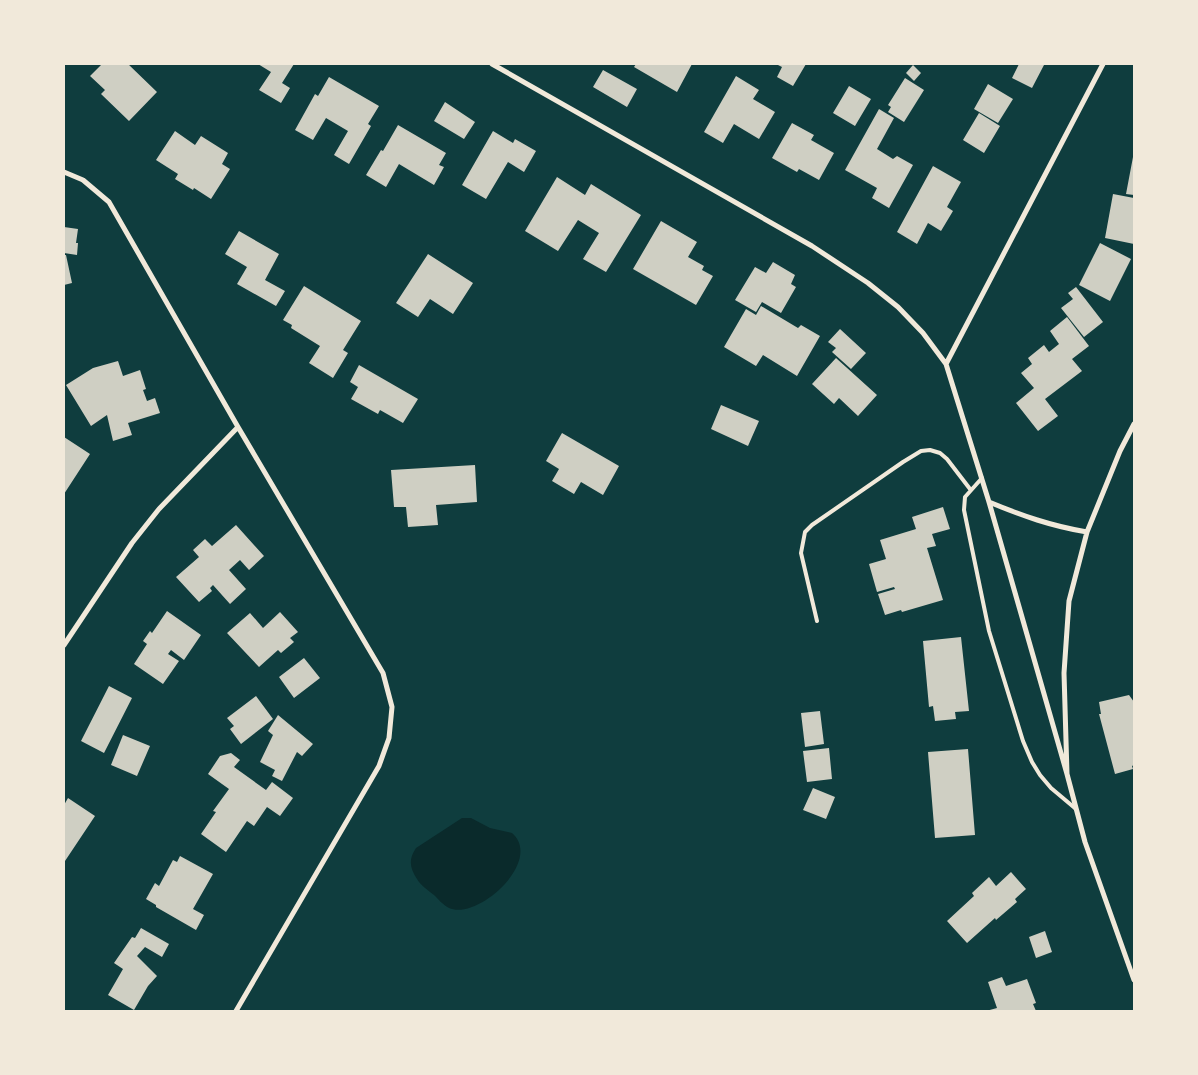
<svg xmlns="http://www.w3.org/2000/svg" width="1198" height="1075" viewBox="0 0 1198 1075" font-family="Figtree,sans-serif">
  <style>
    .water { fill: #0a2a2b }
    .building { fill: #cfcfc3 }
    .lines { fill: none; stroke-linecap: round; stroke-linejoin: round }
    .service { stroke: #f1e9da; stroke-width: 4 }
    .minor { stroke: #f1e9da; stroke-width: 5 }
  </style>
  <rect width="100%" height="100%" fill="#0f3d3e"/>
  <path class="water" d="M462,818H471L490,828L512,833C544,861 477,921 449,908C443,905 438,899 434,895C428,890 421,886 417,879C410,868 408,860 416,848Z"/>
  <path class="building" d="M102,64H128L157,92L129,121L101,94L105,90L90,76Z
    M258,64H294L282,83L290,88L281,103L259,90L271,72Z
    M636,64H692L677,92L634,67Z
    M776,64H806L793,86L777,77L782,67Z
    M1019,64L1044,65L1032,88L1012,78Z
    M913,65L921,73L914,81L906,73Z
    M603,70L637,89L627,107L593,87Z
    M736,76L759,90L753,99L775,112L759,139L734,124L723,143L704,132Z
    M329,77L379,106L368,124L371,126L349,164L334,155L348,131L326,118L313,140L295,130L315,94L318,96Z
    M905,78L924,90L904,122L888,112L891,107L888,105Z
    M988,84L1013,99L998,123L974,109Z
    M849,86L871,99L855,126L833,113Z
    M445,102L475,122L464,139L434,121Z
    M879,109L894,118L877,149L893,159L897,156L913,165L889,208L872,198L877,188L845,170Z
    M979,113L1000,126L984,153L963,140Z
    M792,123L814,135L811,140L834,153L819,180L799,169L797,172L772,158Z
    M398,125L446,153L439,165L444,167L434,185L399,164L386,187L366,175L381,150L383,151Z
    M175,131L195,145L201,136L228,153L222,164L230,169L211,199L194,188L193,190L175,179L178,174L156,160Z
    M493,131L513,143L515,139L536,151L524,172L508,162L486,199L462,185Z
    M1133,157H1134V195L1126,194Z
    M933,166L961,182L947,207L953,211L941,231L928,223L917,244L897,232Z
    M557,177L585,195L591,184L641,215L606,272L583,259L599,233L578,220L558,251L525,231Z
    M1113,194L1134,198V244L1105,238Z
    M661,221L697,242L688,257L704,266L702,270L713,276L696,305L633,269Z
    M64,227L78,229L76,243H78L77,255L64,253Z
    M239,231L279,254L265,280L285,291L276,306L237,284L247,267L225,254Z
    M1100,243L1131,259L1110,301L1079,285Z
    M428,254L473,283L453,314L430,299L418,317L396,303Z
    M64,255H66L72,283L64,285Z
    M773,262L795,275L791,284L796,287L781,313L762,302L756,312L735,300L755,267L766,273Z
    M304,286L361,321L343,350L348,353L333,378L309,363L320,346L291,328L292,325L283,320Z
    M1076,287L1103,322L1084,337L1061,308L1073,299L1068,293Z
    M761,306L798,328L801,325L820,336L797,376L763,355L756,366L724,347L746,309L756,315Z
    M1067,317L1089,346L1072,359L1082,371L1045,399L1058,416L1038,431L1016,403L1034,388L1021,373L1032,364L1028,358L1044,345L1049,352L1059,344L1050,331Z
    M840,329L866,353L851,369L832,352L836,348L828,342Z
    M836,358L877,395L858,416L839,398L834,404L812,384Z
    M118,361L123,376L140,370L146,389L143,390L147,401L155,398L160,413L128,423L132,435L113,441L107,415L91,426L66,385L93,368Z
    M359,365L418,399L403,423L380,410L378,414L351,399L358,387L350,382Z
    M721,405L759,421L748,446L711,429Z
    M562,433L619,466L603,495L581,482L574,494L552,481L559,469L546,461Z
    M64,437L90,454L64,494Z
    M475,465L477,502L436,505L438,525L408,527L406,507H394L391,470Z
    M943,507L950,529L932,534L936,546L927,548L943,600L902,612L901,610L885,615L878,594L895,589L894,587L877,592L869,564L886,559L880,540L916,529L912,517Z
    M236,525L264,556L249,570L240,560L229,570L246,589L230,604L213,585L210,588L212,591L199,602L176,577L199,557L193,550L205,539L212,546Z
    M167,611L201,635L184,660L171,650L168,654L179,661L163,684L134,664L147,644L143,641L150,631L152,633Z
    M280,612L298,632L290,638L294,642L281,653L278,650L259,667L227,633L250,613L263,628Z
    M961,637L969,711L955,712L956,719L935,721L933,706L929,707L923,641Z
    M304,658L320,678L294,698L279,677Z
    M109,686L132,698L104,753L81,741Z
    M1129,695L1134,702V765L1132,766L1133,769L1115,774L1099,714H1101L1099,702Z
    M256,696L273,719L241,744L230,729L234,726L227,718Z
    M820,711L824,744L805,747L801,713Z
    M278,715L313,744L302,756L297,752L282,781L272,776L275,770L260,762L273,735L268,731Z
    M123,735L150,746L137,776L111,765Z
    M829,748L832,779L807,782L803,751Z
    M968,749L975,835L935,838L928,752Z
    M231,753L240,760L234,767L266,790L272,782L293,798L280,816L267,807L254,826L247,821L226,852L201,834L216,812L213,811L229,789L208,774L220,756Z
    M813,788L835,797L826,819L803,810Z
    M68,798L95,816L65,861L64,860V805Z
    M180,856L213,874L193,909L204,915L196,930L156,907V905L146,899L155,883L159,886L173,860L177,862Z
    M1011,872L1026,889L1015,899L1017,902L996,920L995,918L967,943L947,921L974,896L972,893L989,877L996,886Z
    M141,928L169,944L162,957L145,947L137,956L157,976L148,986L134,1010L108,995L123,969L114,963L132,937L135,938Z
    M1045,931L1052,952L1036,958L1029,937Z
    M1002,977L1006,986L1027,979L1036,1003L1033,1004L1036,1011H986L997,1008L988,982Z"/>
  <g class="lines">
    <path class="service" d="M982,478L965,497L964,510L989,631L1023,741L1032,762L1040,775L1051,788L1076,809
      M817,621L801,553L805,532L812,525L903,462L921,451L930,450L940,453L947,459L970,489"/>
    <path class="minor" d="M492,64L812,246L868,283L898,307L923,333L946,364L989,502L1067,774
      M64,172L83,180L109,202L238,427L383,673L392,707L389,738L379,766L236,1011
      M946,364L1103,64
      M1134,424L1120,451L1087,532L1069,601L1064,673L1067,774L1085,842L1134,980
      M989,502C1023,516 1051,526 1087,532
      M64,645L132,543L159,509L238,427"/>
  </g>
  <rect width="1198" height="1075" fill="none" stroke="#f1e9da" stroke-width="130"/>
</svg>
